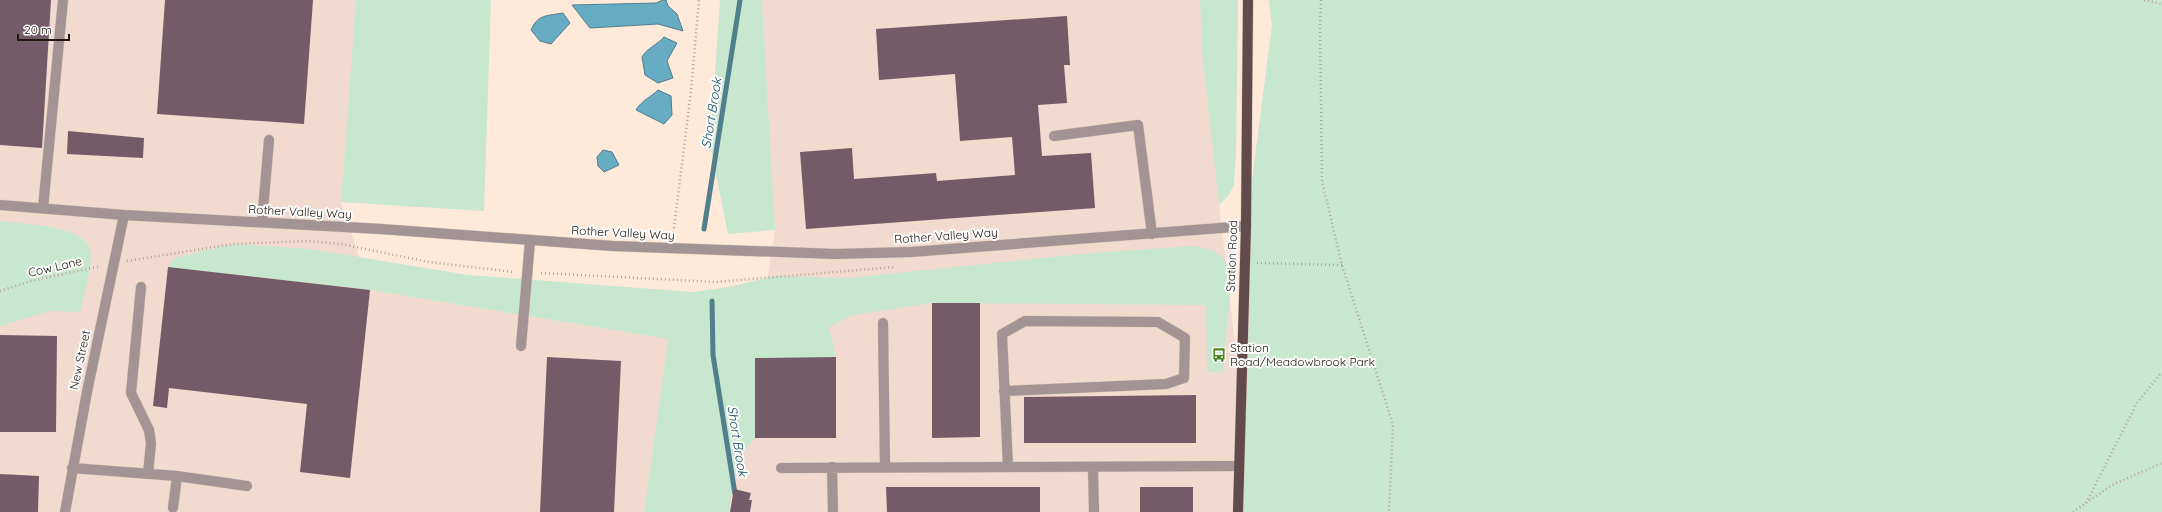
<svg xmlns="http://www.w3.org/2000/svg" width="2162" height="512" viewBox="0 0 2162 512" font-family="Quicksand,sans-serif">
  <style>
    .industrial { fill: #f2dacf }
    .green { fill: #c7e7ce }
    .water { fill: #66acc3; stroke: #517f8d }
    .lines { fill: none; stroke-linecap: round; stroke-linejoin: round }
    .stream { stroke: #517f8d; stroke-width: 5 }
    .building { fill: #755a68 }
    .minor-casing { stroke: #dbc7b9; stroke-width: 11 }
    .major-casing { stroke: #dbc7b9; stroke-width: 11 }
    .path { stroke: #b6a497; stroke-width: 2.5; stroke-dasharray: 1 3; stroke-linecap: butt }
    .minor { stroke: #a29394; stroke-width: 10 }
    .major { stroke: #634a4d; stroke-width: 10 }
    .labels { text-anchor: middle; stroke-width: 4; stroke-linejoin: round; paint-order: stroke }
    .street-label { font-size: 12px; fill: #20170f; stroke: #fbfbfb }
    .poi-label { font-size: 12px; fill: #20170f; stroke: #fbfbfb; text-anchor: start }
    .water-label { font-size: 13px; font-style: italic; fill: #134e5f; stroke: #fbfbfb }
  </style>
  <rect width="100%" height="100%" fill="#ffe9d9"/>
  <path class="industrial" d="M0,0H356L341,202L370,290L668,339L644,512H0Z
    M762,0H1200L1202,52L1254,512H729L736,462L755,438V358L775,230Z"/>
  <path class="green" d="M356,0H491L484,211L341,202Z
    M720,0H762L775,230L728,234L710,145Z
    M1200,0H1238L1236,153L1234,185L1228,196L1219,205L1202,52Z
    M1269,0H2162V512H1238L1246,226L1272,25Z
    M0,221C21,224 93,225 91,255C91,273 84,294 80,312L50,311L0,326Z
    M233,244L310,249L468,275L693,292L729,287L774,276L848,278L1092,253L1193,246C1238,251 1232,281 1228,316C1226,335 1224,353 1223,372H1207L1206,305L932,303L853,315L829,327L836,357L755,358V438L736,462L729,512H644L668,339L370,290L168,267L174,258Z"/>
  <path class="water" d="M663,0H666L668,6L677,14L683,31L658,24L590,28L572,5L656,3Z
    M563,13L570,23L551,44L540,41L531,30C538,14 547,16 563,13Z
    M664,37L677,43L667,61L673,78L658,83L645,75L642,57C647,48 657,45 664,37Z
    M658,90L671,96L672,115L664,124L636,110C641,101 651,97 658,90Z
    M603,150L612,152L619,165L604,172L598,166L597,157Z"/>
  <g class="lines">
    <path class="stream" d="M704,229L740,0
      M712,301L713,355L735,494"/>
  </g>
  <path class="building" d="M0,0H51L42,148L0,145Z
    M165,0H313L304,124L157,114Z
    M1067,16L1070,65H1064L1067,103L1038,105L1042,156L1091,153L1095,208L806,229L800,152L852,148L854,179L936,173L937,181L1015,175L1012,137L960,141L955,74L879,80L876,29Z
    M68,131L144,138L143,158L67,154Z
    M168,267L370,290L350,478L300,472L307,404L169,388L167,408L153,406Z
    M932,303H980V437L932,438Z
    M0,335L57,336L56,432H0Z
    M547,357L621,361L614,512H540Z
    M836,357V438H755V358Z
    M1196,395V443H1024V397Z
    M0,474L39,476L38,512H0Z
    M886,487H1040V512H887Z
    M1140,487H1193V512H1140Z
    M734,489L751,493L749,500H752L750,512H730Z"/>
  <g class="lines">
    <defs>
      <path id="minor" d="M1054,136L1138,125L1152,234
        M0,205L124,215L381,229L613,246L835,254L911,252L1246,226
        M43,208L63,0
        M262,222L269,140
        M141,287L131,393L149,430L151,443L148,474
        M883,323L885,467
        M521,346L530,241
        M1004,391L1166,384L1184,378L1185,338L1158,322L1025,321L1002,334L1008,467
        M832,467L833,512
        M1093,467L1094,512
        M72,468L177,476L173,508
        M781,468L1239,466
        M177,476L247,486
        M65,512L87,392L124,215"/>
      <path id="major" d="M1238,512L1246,226L1248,0"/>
    </defs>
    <use href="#minor" class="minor-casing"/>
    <use href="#major" class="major-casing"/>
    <path class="path" d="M1321,0L1320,27L1322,181L1342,265L1393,425L1389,512
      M2144,0L2162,4
      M673,236L691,91L699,0
      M127,261L233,244L308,241L341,244L429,262L514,272
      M1257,263L1342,265
      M541,273L716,282L895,267
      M0,291L31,281L101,266
      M2086,503L2137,403L2162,372
      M2073,512L2112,485L2162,463"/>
    <use href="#minor" class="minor"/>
    <use href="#major" class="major"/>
  </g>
  <defs>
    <symbol id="bus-bare" viewBox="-9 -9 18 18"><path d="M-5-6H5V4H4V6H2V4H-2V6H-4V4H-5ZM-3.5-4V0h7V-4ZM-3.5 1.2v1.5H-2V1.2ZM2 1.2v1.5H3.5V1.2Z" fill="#4a8522" stroke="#fbfbfb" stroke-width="2.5" paint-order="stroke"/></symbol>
  </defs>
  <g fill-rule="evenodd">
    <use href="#bus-bare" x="1209" y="345" width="20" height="20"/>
  </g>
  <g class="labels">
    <g class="street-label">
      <text transform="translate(300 212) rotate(3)" y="4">Rother Valley Way</text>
      <text transform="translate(623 233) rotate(3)" y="4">Rother Valley Way</text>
      <text transform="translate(946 236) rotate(-4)" y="4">Rother Valley Way</text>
      <text transform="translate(1232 256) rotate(-88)" y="4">Station Road</text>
      <text transform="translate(55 267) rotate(-13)" y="4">Cow Lane</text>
      <text transform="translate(80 360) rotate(-78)" y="4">New Street</text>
    </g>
    <g class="poi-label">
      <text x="1230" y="352">Station<tspan x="1230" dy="14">Road/Meadowbrook Park</tspan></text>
    </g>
    <g class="water-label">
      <text transform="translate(711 113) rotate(-81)" y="5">Short Brook</text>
      <text transform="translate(738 441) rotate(81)" y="5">Short Brook</text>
    </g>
  </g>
  <path d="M18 34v6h51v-6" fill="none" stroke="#20170f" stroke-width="2"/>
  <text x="24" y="34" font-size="12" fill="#20170f" stroke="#fbfbfb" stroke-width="3" paint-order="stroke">20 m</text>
</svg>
